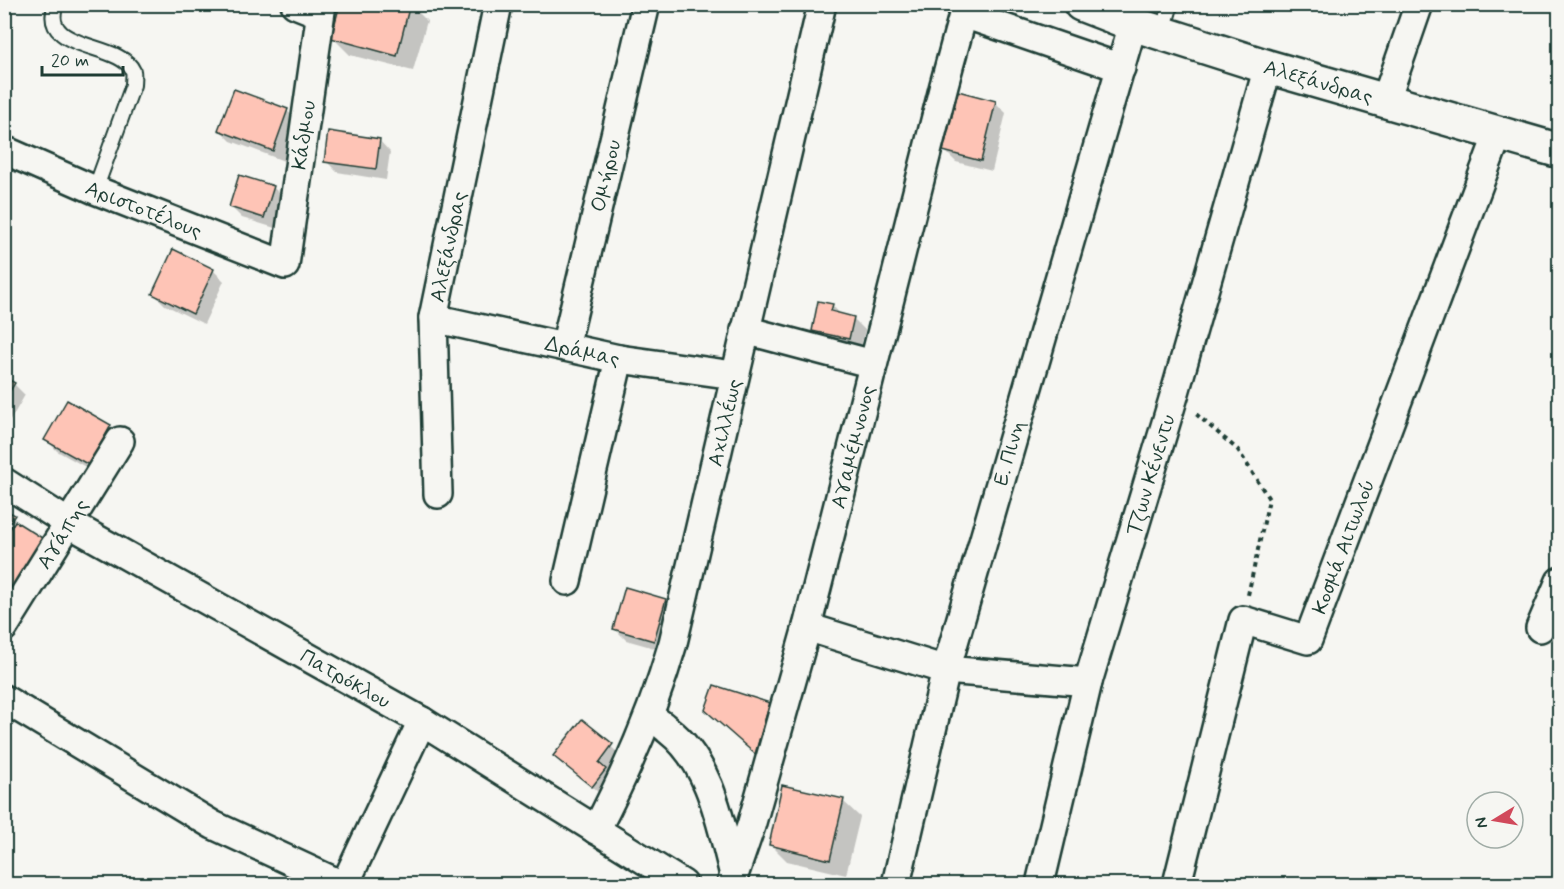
<svg xmlns="http://www.w3.org/2000/svg" width="1564" height="889" viewBox="0 0 1564 889" font-family="Mynerve,sans-serif">
  <style>
    .shadow { fill: #0003 }
    .building { fill: #fec4b6; stroke: #1f3d34; stroke-width: 1.5 }
    .lines { fill: none; stroke-linecap: round; stroke-linejoin: round }
    .lane-casing { stroke: #1f3d34; stroke-width: 18 }
    .street-casing { stroke: #1f3d34; stroke-width: 32 }
    .secondary-casing { stroke: #1f3d34; stroke-width: 38 }
    .path { stroke: #1f3d34; stroke-width: 4; stroke-dasharray: 4.5 4.5; stroke-linecap: butt }
    .lane { stroke: #f6f6f2; stroke-width: 14 }
    .street { stroke: #f6f6f2; stroke-width: 27 }
    .secondary { stroke: #f6f6f2; stroke-width: 33 }
    .labels { text-anchor: middle; stroke-width: 6; stroke-linejoin: round; paint-order: stroke }
    .street-label { font-size: 21px; fill: #1f3d34; stroke: #f6f6f2 }
  </style>
  <rect width="100%" height="100%" fill="#f6f6f2"/>
  <filter id="ink" filterUnits="userSpaceOnUse"><feTurbulence type="fractalNoise" baseFrequency=".0167" numOctaves="2"/><feDisplacementMap in="SourceGraphic" scale="12" xChannelSelector="R" yChannelSelector="G"/><feConvolveMatrix kernelMatrix="1 2 1 2 8 2 1 2 1" color-interpolation-filters="sRGB"/></filter>
  <g filter="url(#ink)">
    <path class="shadow" d="M342,4H410L427,21L413,71L350,55L333,38Z
      M995,102L1006,113L992,171L956,162L945,151Z
      M287,111L299,122L284,161L231,141L220,130Z
      M379,140L390,152L386,180L337,172L326,161Z
      M273,187L285,199L275,228L242,218L231,207Z
      M213,270L224,281L204,324L165,305L154,294Z
      M832,305L842,316L853,318L865,330L860,350L825,341L813,330Z
      M4,379L14,384L25,395L4,431Z
      M67,402L110,427L121,438L100,475L57,451L46,439Z
      M4,510L25,528L27,603L4,589Z
      M665,600L676,611L665,651L626,640L615,629Z
      M769,704L780,715L766,764L719,721Z
      M582,722L623,757L604,797L555,756Z
      M843,801L860,817L846,875L787,861L771,845Z"/>
    <path class="building" d="M340,4H410L397,56L331,38Z
      M234,89L288,109L273,151L218,130Z
      M958,91L996,101L981,161L943,151Z
      M328,131L380,139L376,169L324,162Z
      M239,175L274,186L264,218L229,207Z
      M173,249L214,269L193,314L152,294Z
      M818,301L833,304L831,311L854,317L849,339L812,331Z
      M4,377L15,383L4,400Z
      M67,400L111,425L89,465L44,440Z
      M4,509L15,515L4,532Z
      M15,521L47,541L15,593L4,586V538Z
      M625,587L666,599L654,641L613,629Z
      M714,685L770,703L755,754L705,710Z
      M582,719L613,744L599,763L606,769L592,787L553,756Z
      M782,785L844,799L830,860L769,845Z"/>
    <g class="lines">
      <defs>
        <path id="lane" d="M56,4C38,52 120,41 133,71C134,74 133,81 133,85L95,190
          M1162,34L1171,4"/>
        <g id="street">
          <path d="M295,4L320,14"/>
          <path d="M964,14L1121,68"/>
          <path d="M1385,102L1419,4"/>
          <path id="s1" d="M4,150L95,190L285,265L322,4"/>
          <path id="s2" d="M433,318L619,359L734,375"/>
          <path d="M745,330L873,364"/>
          <path id="s3" d="M565,347L646,4"/>
          <path id="s4" d="M4,482L70,524L422,721L683,884"/>
          <path id="s5" d="M438,494L433,318L498,4"/>
          <path d="M567,581L619,359"/>
          <path id="s6" d="M4,627L120,441"/>
          <path d="M807,627L946,670L1088,682"/>
          <path d="M1540,628L1560,581"/>
          <path d="M4,699L213,825L340,884"/>
          <path d="M648,720C658,720 661,724 668,730C711,763 721,825 734,875"/>
          <path id="s7" d="M596,830C628,769 654,709 673,643L822,4"/>
          <path d="M345,884L422,721"/>
          <path id="s8" d="M731,884L751,826L807,627L944,85L966,4"/>
          <path id="s9" d="M896,884L946,670L1133,24"/>
          <path id="s10" d="M1040,884L1088,682L1174,396L1268,67"/>
          <path id="s11" d="M1177,884L1243,620L1308,640L1498,134"/>
        </g>
        <g id="secondary">
          <path id="s12" d="M1081,4L1133,24L1268,67L1560,151"/>
        </g>
      </defs>
      <use href="#lane" class="lane-casing"/>
      <use href="#street" class="street-casing"/>
      <use href="#secondary" class="secondary-casing"/>
      <path class="path" d="M1196,414L1238,450L1269,499L1248,595"/>
      <use href="#lane" class="lane"/>
      <use href="#street" class="street"/>
      <use href="#secondary" class="secondary"/>
    </g>
  </g>
  <g class="labels">
    <g class="street-label">
      <text dy="7" stroke="none"><textPath href="#s12" startOffset="250">Αλεξάνδρας</textPath></text>
      <text dy="7" stroke="none"><textPath href="#s1" startOffset="435">Κάδμου</textPath></text>
      <text dy="7" stroke="none"><textPath href="#s3" startOffset="176">Ομήρου</textPath></text>
      <text dy="7" stroke="none"><textPath href="#s1" startOffset="152">Αριστοτέλους</textPath></text>
      <text dy="7" stroke="none"><textPath href="#s5" startOffset="249">Αλεξάνδρας</textPath></text>
      <text dy="7" stroke="none"><textPath href="#s2" startOffset="153">Δράμας</textPath></text>
      <text dy="7" stroke="none"><textPath href="#s7" startOffset="429">Αχιλλέως</textPath></text>
      <text dy="7" stroke="none"><textPath href="#s8" startOffset="454">Αγαμέμνονος</textPath></text>
      <text dy="7" stroke="none"><textPath href="#s9" startOffset="446">Ε. Πινη</textPath></text>
      <text dy="7" stroke="none"><textPath href="#s10" startOffset="424">Τζων Κένεντυ</textPath></text>
      <text dy="7" stroke="none"><textPath href="#s6" startOffset="110">Αγάπης</textPath></text>
      <text dy="7" stroke="none"><textPath href="#s11" startOffset="440">Κοσμά Αιτωλού</textPath></text>
      <text dy="7" stroke="none"><textPath href="#s4" startOffset="394">Πατρόκλου</textPath></text>
    </g>
  </g>
  <rect width="1564" height="889" fill="none" stroke="#f6f6f2" stroke-width="24"/>
  <rect x="12" y="12" width="1540" height="865" fill="none" stroke="#1f3d34" stroke-width="2" filter="url(#ink)"/>
  <g transform="translate(1495 820) rotate(259)"><circle r="28" fill="#f6f6f2" stroke="#a0aca6" stroke-width="1.5"/>
  <path d="M0-4.5L10 22L0 15L-10 22Z" fill="#d1495b"/>
  <text y="-9" font-size="16" font-weight="bold" text-anchor="middle" fill="#1f3d34">N</text>
  </g>
  <path d="M42 66v9h81v-9" fill="none" stroke="#1f3d34" stroke-width="3"/>
  <text x="51" y="66" font-size="18" fill="#1f3d34" stroke="#f6f6f2" stroke-width="4.5" paint-order="stroke">20 m</text>
</svg>
